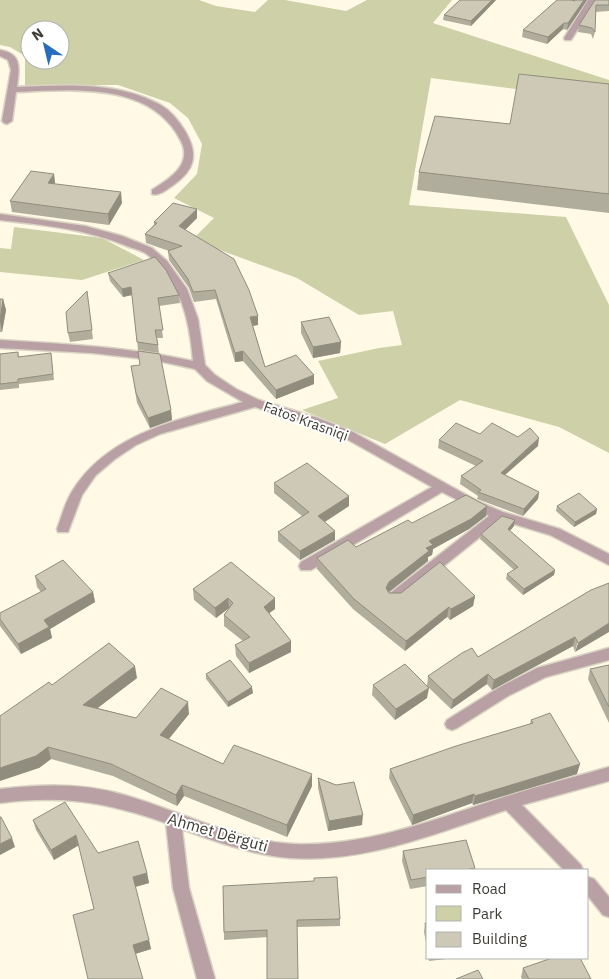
<svg xmlns="http://www.w3.org/2000/svg" width="609" height="979" viewBox="0 0 609 979" font-family="'IBM Plex Sans',sans-serif">
  <style>
    .green { fill: #ced0a8; fill-rule: evenodd }
    .lines { fill: none; stroke-linecap: round; stroke-linejoin: round }
    .minor-casing { stroke: #d8d3c2; stroke-width: 3 }
    .minor { fill: #b8a0a4; fill-rule: evenodd }
    .wall { fill: #b1ad9d }
    .shaded-wall { fill: #908d7f }
    .building { fill: #cec9b6; stroke: #908d7f }
    .labels { text-anchor: middle; stroke-width: 4; stroke-linejoin: round; paint-order: stroke }
    .street-label { font-size: 14px; fill: #3d3b34; stroke: #fff }
    .near-street-label { font-size: 16px; fill: #3d3b34; stroke: #fff }
  </style>
  <rect width="100%" height="100%" fill="#fff9e6"/>
  <path class="green" d="M0,0H199L216,6L255,12L268,0H285L346,11L367,0H452L433,23L609,80V101L431,78L409,205L566,217L609,305V453L559,427L460,400L385,444L302,410L338,398L318,361L379,348L402,345L393,311L359,315L297,278L192,240L214,218L174,198L197,174L202,144L188,118L170,103L118,85H25V56L10,47L0,45ZM30,30H60V60H30Z
    M14,227L102,238L144,260L82,280L0,272V248L11,249Z"/>
  <g class="lines">
    <defs>
      <path id="minor" d="M588,0H596L571,40H565L564,38Z
        M0,50C23,54 19,69 17,87C64,85 116,81 159,104C170,110 179,121 185,131C199,155 195,170 172,186C166,190 159,196 152,194V190C169,179 193,165 181,141C151,81 72,90 16,92L12,121L7,124L4,123L2,121L11,70L8,60L0,56Z
        M0,214L85,226L122,236L152,248L167,261L187,289L198,319L205,365L215,375L236,389L259,400L318,418L353,432L479,502L503,512L560,529L609,554V565L550,535L501,520L399,602L394,603L389,602L387,598L389,594L489,516L442,492L311,570H301L299,566L301,562L432,487L345,438L310,424L255,407L160,434L136,445L115,459L96,475L82,495L68,532H58L57,529C62,516 65,502 73,490C110,432 181,419 243,402L207,381L195,369L154,360L92,353L0,348V340C65,344 129,347 193,361C190,322 181,280 148,255C142,250 134,249 127,246C86,229 43,225 0,220Z
        M609,648V660L546,677L508,696L457,728L452,730L447,728L445,724L447,720L498,688L537,668Z
        M609,767V781L522,805L581,865L583,870H564L506,810C431,835 354,868 273,856C242,851 211,840 182,829L189,888L215,979H197L173,888L166,823C106,802 63,795 0,803V789C38,785 76,783 113,792C174,807 231,841 294,844C368,847 438,818 507,796C541,785 575,777 609,767Z
        M588,877L594,879L609,897V917L603,915L588,896Z"/>
    </defs>
    <use href="#minor" class="minor-casing"/>
    <use href="#minor" class="minor"/>
  </g>
  <path class="wall" d="M460,0H496L471,26L443,20L444,15Z
    M557,0H587L567,30L563,29L547,44L522,37L523,30Z
    M595,0H609V11L595,12V32L593,39L591,34L578,32L579,25Z
    M609,84V213L417,190L419,172L510,124Z
    M54,174L55,184L122,203L109,225L12,212L10,201Z
    M197,218L185,230L258,325L253,326L265,367L314,375V384L276,399L243,361L235,362L216,299L194,302L189,288L169,260L168,251H169L146,243L145,234L154,225V222Z
    M108,273L179,295L180,303L159,306L163,338H157L159,353L138,350L132,295L123,297L110,281Z
    M87,291L93,339L70,342L68,333Z
    M0,299H3L6,310L2,332H0Z
    M301,322L341,342L340,353L313,358L301,333Z
    M18,352L19,357L51,353L54,380L19,384V388L0,390V354Z
    M131,366L171,410L172,420L150,428L137,403Z
    M480,434L518,437L538,446L505,475L539,492L538,499L523,516L477,499L478,496L460,484L461,476L476,466L438,448L439,440Z
    M274,483L349,496V506L325,522L335,531V540L300,560L278,541V532L302,516L274,493Z
    M557,506L597,509L596,514L574,527L556,511Z
    M486,516L469,529L433,549L432,555L428,557V561L388,592L389,593L475,596L473,606L450,620L447,617L405,651L353,609L317,569V558L356,547Z
    M514,526L510,531L555,570L554,575L523,595L506,579L507,574L514,570L480,539L481,534Z
    M35,576L93,592L95,602L50,629L52,638L21,654L0,626V613L41,592L37,587Z
    M193,589L275,609L269,613L291,641V652L249,673L236,656L235,645L243,641L224,626V615L229,608L216,618L194,600Z
    M591,590L575,652L573,646L492,690L487,684L451,709L427,686V698L395,720L372,695L373,685L427,686L428,676L478,657Z
    M609,665V723L588,679L590,669Z
    M206,674L253,693L228,707L206,679Z
    M137,678L97,708L136,718L189,714L169,739L223,764L312,786L287,837L184,796L177,806L113,776L51,759L39,768L52,685Z
    M531,720L577,774L473,805L472,803L412,825L389,778L390,769L530,724Z
    M318,778L336,785L362,825L328,831L318,788Z
    M33,820L98,853L147,873L149,883L135,887L151,949L135,954L94,909L79,845L54,860L36,830Z
    M403,851L475,868V870H428V886L410,889L402,861Z
    M223,886L340,919V926L297,927L267,937L224,940Z
    M428,922V953L424,932L425,923Z
    M429,958H455L429,961Z
    M523,968L591,979H522L521,977Z"/>
  <path class="shaded-wall" d="M492,0H496L471,26V21Z
    M584,0H587L567,30L568,23Z
    M564,23L563,29L547,44L548,37Z
    M54,174L55,184L48,183Z
    M121,192L122,203L109,225L108,214Z
    M197,209V218L180,235L179,226Z
    M131,287L132,295L123,297L122,289Z
    M3,299L6,310L2,332L0,321Z
    M258,316V325L250,326V317Z
    M341,342L340,353L313,358V347Z
    M243,351V361L235,362V353Z
    M314,375V384L276,399V390Z
    M171,410L172,420L150,428L148,418Z
    M539,438L538,446L499,480L501,473Z
    M539,492L538,499L523,516L524,509Z
    M349,496V506L318,526V516Z
    M487,506L486,516L469,529L433,549L432,555L428,557V561L388,593L386,588L389,582L426,548L429,541Z
    M597,509L596,514L574,527L575,522Z
    M515,520L514,526L507,534L508,529Z
    M335,531V540L300,560V551Z
    M555,570L554,575L523,595L524,589Z
    M93,592L95,602L50,629L52,638L21,654L18,644L44,620Z
    M475,596L473,606L450,620L451,609Z
    M228,598L229,608L216,618L215,608Z
    M275,598V609L264,617V607Z
    M449,607L447,617L405,651L406,641Z
    M609,623V632L575,652L578,643Z
    M575,637L573,646L492,690L494,680Z
    M291,641V652L249,673V663Z
    M135,666L137,678L86,717L83,705Z
    M488,674L487,684L451,709L453,700Z
    M252,687L253,693L228,707V702Z
    M429,688L427,698L395,720L396,709Z
    M188,702L189,714L162,747L160,735Z
    M48,747L51,759L39,768L0,781V768Z
    M580,764L577,774L473,805L475,796Z
    M312,774V786L287,837V825Z
    M182,785L184,796L177,806L176,795Z
    M474,794L472,803L412,825L413,815Z
    M363,815L362,825L328,831L329,821Z
    M76,835L79,845L54,860L51,850Z
    M12,838L15,847L0,855V844Z
    M147,873L149,883L135,887L133,877Z
    M149,940L151,949L135,954L133,945Z"/>
  <path class="building" d="M460,0H492L471,21L444,15Z
    M557,0H571L575,1L574,0H584L568,23H564L548,37L523,30Z
    M595,0H609V5H596L595,32L592,28L579,25Z
    M519,74L609,84V194L419,172L435,116L510,124Z
    M31,171L54,174L48,183L121,192L108,214L10,201Z
    M173,203L197,209L179,226L234,259L249,290L258,316L250,317L265,367L296,355L314,375L276,390L243,351L235,353L215,290L193,292L188,279L168,251L182,246L145,234L157,223L154,222Z
    M155,257L166,270L179,295L158,298L163,330H155L158,345L137,342L131,287L122,289L108,273Z
    M87,291L92,330L68,333L66,312Z
    M0,299H3L0,321Z
    M329,317L341,342L313,347L301,322Z
    M138,351L160,354L171,410L148,418L136,393L131,366L140,365Z
    M18,352V357L51,353L53,374L18,379V382L0,384V354Z
    M456,423L480,434L492,423L518,437L530,428L539,438L501,473L539,492L524,509L481,493L478,492L481,490L461,476L483,461L439,440Z
    M307,463L349,496L318,516L335,531L300,551L278,532L309,512L274,483Z
    M579,493L597,509L575,522L557,506Z
    M466,495L487,506L471,519L429,541L433,545L426,548L429,551L389,582L386,588L389,593H401L440,562L475,596L451,609L449,607L406,641L354,599L317,558L348,540L356,547L408,520L412,523Z
    M502,516L515,520L508,529L555,570L524,589L507,574L518,567L481,534Z
    M63,560L93,592L44,620L49,627L18,644L0,619V613L46,589L35,576Z
    M231,562L275,598L264,607L291,641L249,663L235,645L250,637L224,615L233,603L228,598L215,608L193,589Z
    M609,583V623L578,643L575,637L494,680L488,674L453,700L428,676L462,653L472,648L478,657L591,590Z
    M109,643L135,666L83,705L136,718L161,688L188,702L160,735L223,764L234,745L312,774L287,825L182,785L176,795L111,764L48,747L36,756L0,768V716L49,682L52,685Z
    M230,660L252,687L228,702L206,674Z
    M405,664L429,688L396,709L373,685Z
    M609,665V707L590,669Z
    M550,713L580,764L475,796L474,794L413,815L390,769L456,746L533,723L531,720Z
    M318,778L336,785L354,782L363,815L329,821Z
    M65,802L98,853L138,841L147,873L133,877L149,940L133,945L143,979H88L73,915L94,909L76,835L51,850L33,820Z
    M0,817H1L12,838L0,844Z
    M466,840L475,868L465,870H428V877L411,880L403,851Z
    M337,877L340,919L297,920L298,979H267V930L224,932L223,886L314,881V878Z
    M428,922V936L425,923Z
    M552,958H580L591,979H529L523,968Z
    M478,970L483,979H456Z"/>
  <g class="labels">
    <g class="street-label">
      <text transform="translate(306 421) rotate(20)" y="5">Fatos Krasniqi</text>
    </g>
    <g class="near-street-label">
      <text transform="translate(218 832) rotate(16)" y="6">Ahmet Dërguti</text>
    </g>
  </g>
  <rect x="426" y="869" width="162" height="90" fill="#ffffff" stroke="#b1b1ae"/>
  <rect x="436" y="885" width="25" height="8" fill="#b8a0a4" stroke="#b1b1ae"/>
  <text x="472" y="894" font-size="15" fill="#3d3b34">Road</text>
  <rect x="436" y="906" width="25" height="15" fill="#ced0a8" stroke="#b1b1ae"/>
  <text x="472" y="919" font-size="15" fill="#3d3b34">Park</text>
  <rect x="436" y="932" width="25" height="15" fill="#cec9b6" stroke="#b1b1ae"/>
  <text x="472" y="944" font-size="15" fill="#3d3b34">Building</text>
  <g transform="translate(45 45) rotate(325)"><circle r="24" fill="#ffffff" stroke="#b1b1ae"/>
  <path d="M0-4L9 19L0 12L-9 19Z" fill="#286cbd"/>
  <text y="-8" font-size="14" font-weight="bold" text-anchor="middle" fill="#3d3b34">N</text>
  </g>
</svg>
